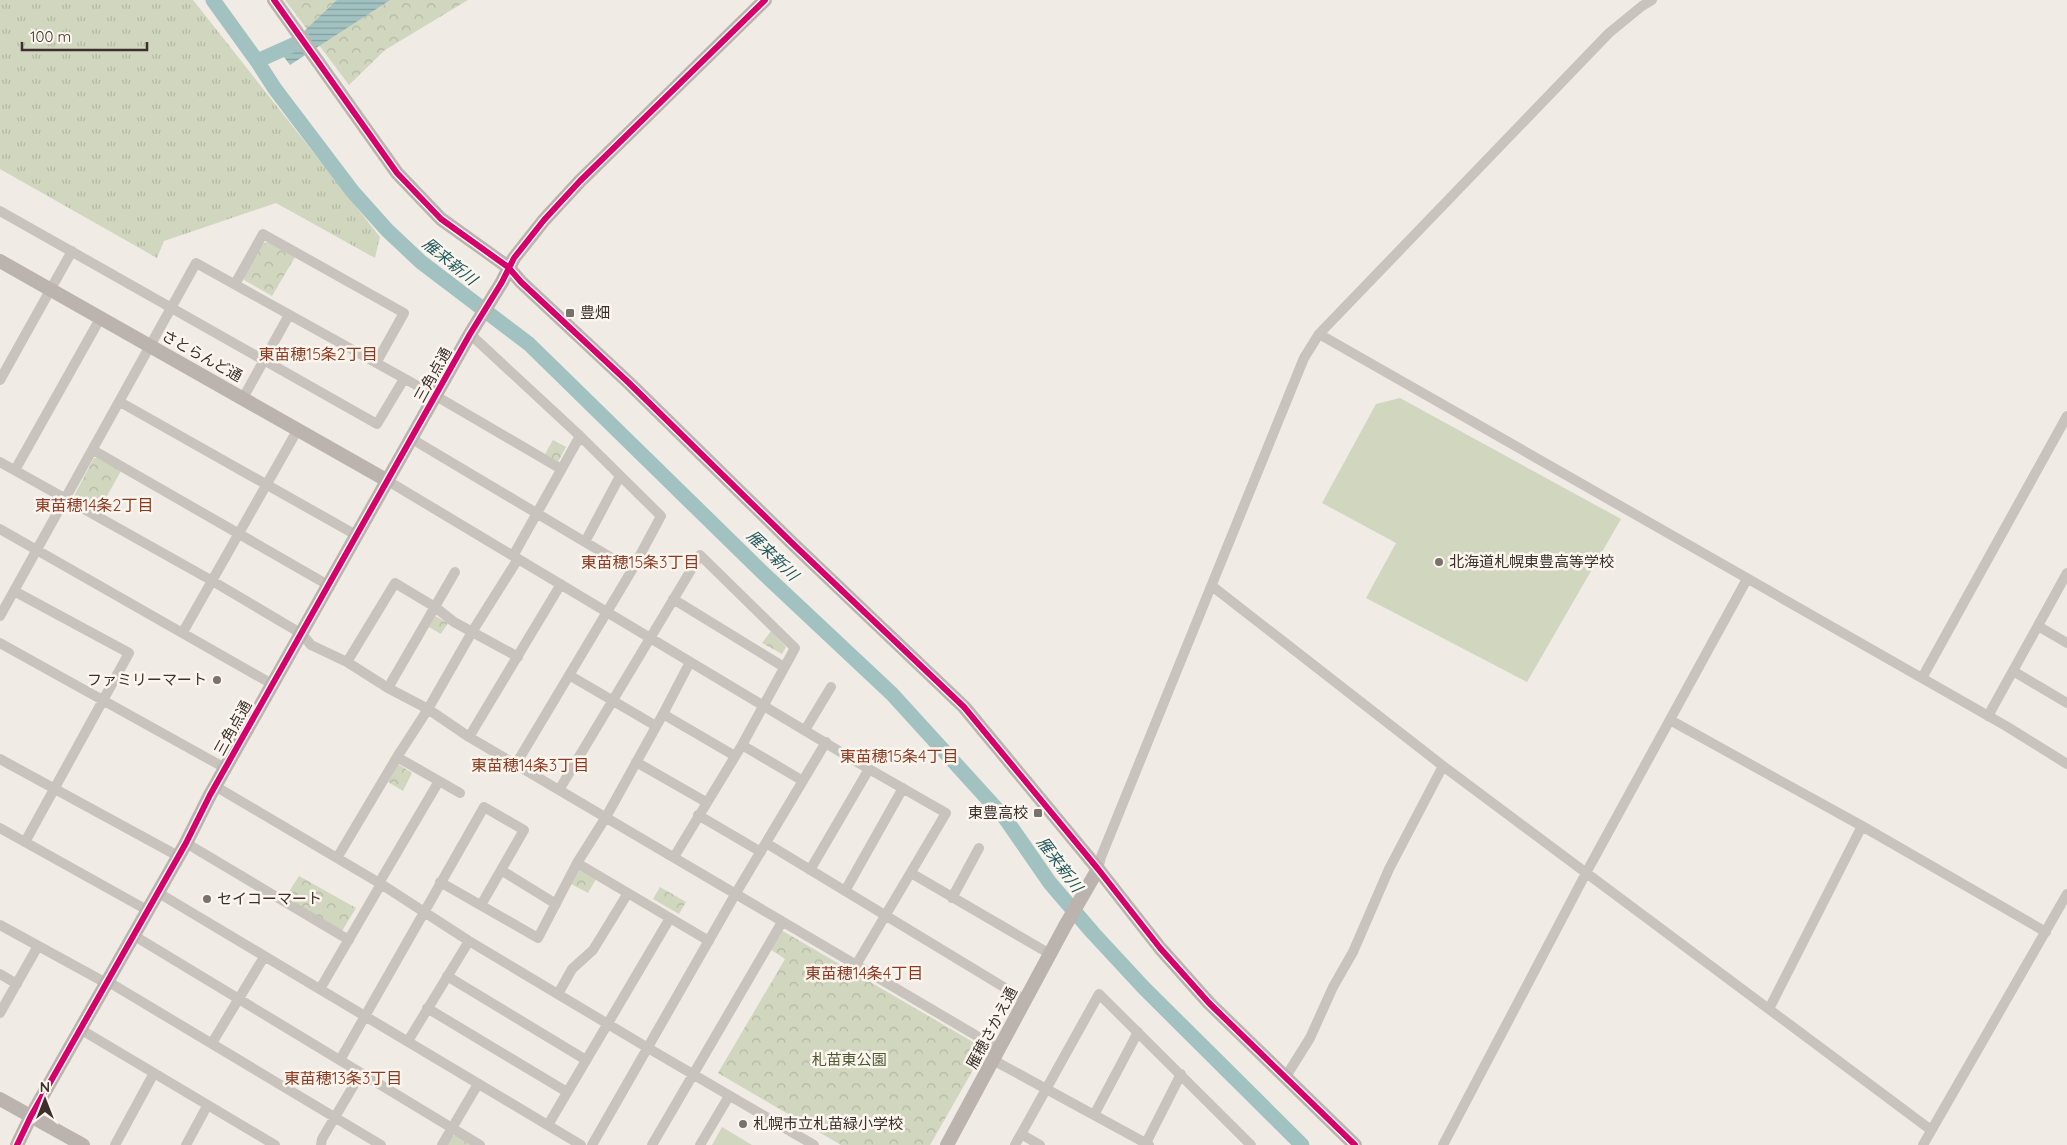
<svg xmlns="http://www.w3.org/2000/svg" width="2067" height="1145" viewBox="0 0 2067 1145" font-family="Quicksand,'Noto Sans JP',sans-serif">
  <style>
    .grass { fill: url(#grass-tufts) }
    .park { fill: url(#park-crowns) }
    .pitch { fill: #d1d6bf }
    .water { fill: url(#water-rules) }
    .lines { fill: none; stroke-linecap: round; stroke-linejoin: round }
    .river { stroke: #a1c2c1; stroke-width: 15 }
    .street { stroke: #c9c3be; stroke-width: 10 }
    .secondary { stroke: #bab3ae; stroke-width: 14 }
    .cycleway-casing { stroke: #fbf5ee; stroke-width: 9 }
    .cycleway { stroke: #d6006c; stroke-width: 6 }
    .poi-dot { fill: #7a716c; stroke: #fbf5ee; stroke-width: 2 }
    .labels { text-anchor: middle; stroke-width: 5; stroke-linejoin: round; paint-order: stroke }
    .poi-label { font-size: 15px; fill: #3b302b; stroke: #fbf5ee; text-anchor: start }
    .street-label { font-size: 15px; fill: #3b302b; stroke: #fbf5ee }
    .park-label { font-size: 15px; fill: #4a5a2e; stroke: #fbf5ee }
    .water-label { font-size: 16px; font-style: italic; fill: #1f5a5e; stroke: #fbf5ee }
    .neighbourhood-label { font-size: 16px; fill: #8c3b22; stroke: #fbf5ee }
  </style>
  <defs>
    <pattern id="grass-tufts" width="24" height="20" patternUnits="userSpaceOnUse" patternTransform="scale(1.25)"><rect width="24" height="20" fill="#d1d6bf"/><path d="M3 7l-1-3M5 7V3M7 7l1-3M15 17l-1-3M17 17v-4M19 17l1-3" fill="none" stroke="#b4b8a4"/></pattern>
    <pattern id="park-crowns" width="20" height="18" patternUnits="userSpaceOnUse" patternTransform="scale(1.25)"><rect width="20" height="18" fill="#d1d6bf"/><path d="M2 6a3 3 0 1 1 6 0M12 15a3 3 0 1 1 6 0" fill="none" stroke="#b4b8a4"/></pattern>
    <pattern id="water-rules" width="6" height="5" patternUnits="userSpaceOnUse" patternTransform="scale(1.25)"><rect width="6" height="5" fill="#a1c2c1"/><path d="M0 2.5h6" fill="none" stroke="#849e9d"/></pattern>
  </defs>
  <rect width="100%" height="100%" fill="#f0ebe5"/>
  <path class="grass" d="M0,0H193L380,237L375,258L276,203L164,241L157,258L0,169Z"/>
  <path class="park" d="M285,0H468L385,50L349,85Z
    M268,242L295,257L272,296L244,280L243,276L262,244Z
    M553,440L566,447L558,462L545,454Z
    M94,458H98L121,471L98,512L75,498V494Z
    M435,616L448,623L441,634L429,627Z
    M771,631L786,647L782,654L762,643Z
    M398,764L412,773L403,791L388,782Z
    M579,869L596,879L588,893L571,884Z
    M299,876L356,908L342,931L285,898Z
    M660,887L686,902L679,914L653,899Z
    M781,930L985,1049L930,1145H841L718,1073L785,959L770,949Z
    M457,1135L473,1145H446L452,1136Z"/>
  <path class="pitch" d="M1400,398L1621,519L1527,682L1366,598L1396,543L1322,503L1376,404Z
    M722,1127L752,1145H712Z"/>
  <path class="water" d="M337,0H390L290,65L281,53Z"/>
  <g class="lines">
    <path class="river" d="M213,0L257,61L275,89L353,192L387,230L421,262L529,344L761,571L892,694L1005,818L1050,883L1093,933L1144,988L1302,1145
      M257,61L304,40"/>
    <path class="street" d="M0,211L377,424L404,379
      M235,284L263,234L404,313L376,363
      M470,334L580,436L661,516L632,570L516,764
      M1319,334L2006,726L2067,764
      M0,380L72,251
      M243,398L289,315
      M120,402L356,535
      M412,439L632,570
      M93,450L328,585
      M0,462L209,579L302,634L311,645L347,662L388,688L428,709L469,737L999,1049
      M15,470L101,317
      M388,481L869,769L946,813L856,965
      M0,529L272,684
      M585,542L620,476
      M513,556L580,436
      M1212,586L1443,766L1931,1130
      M14,591L129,653L25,842
      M673,599L784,667
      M0,616L196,263L436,396L561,469
      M2038,626L2067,643
      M183,632L298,429
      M0,643L225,768
      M347,662L395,583L435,607L454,622L518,657
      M2013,671L2067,703
      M569,675L656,726
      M1922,678L2067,416
      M388,688L455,572
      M663,714L735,756
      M1988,716L2067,573
      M1670,720L1862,826L2046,932
      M805,730L831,687
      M469,737L561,584
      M742,745L803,781
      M397,757L460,793
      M0,759L178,856
      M636,762L706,802
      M215,786L381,884L469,941L648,1048L814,1145
      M559,790L700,555L795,648L742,745L674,857
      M698,815L761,852
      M0,828L147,910
      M186,843L349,940
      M766,843L1025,1000
      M337,858L397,757L428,709L472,632L518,559
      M577,863L709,941
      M1098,869L1101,857L1304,358L1319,334L1609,33L1642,6L1652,0
      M501,870L556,904
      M810,870L869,769
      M911,873L1050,954
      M440,882L538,938L577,863L606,817L663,714L690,662
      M379,883L439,781
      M845,891L903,788
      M157,892L581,1145
      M952,898L979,848
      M0,925L106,983
      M133,935L480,1145
      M0,974L17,984
      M447,976L586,1060
      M107,981L381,1145
      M320,989L381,884
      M558,994L572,969L593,950L628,893
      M427,1008L567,1092
      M1769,1009L1862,826
      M0,1013L38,946
      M80,1029L275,1145
      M408,1041L469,941
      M212,1043L264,957
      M340,1060L484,807L524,830L481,905
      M993,1060L1149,1145
      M1285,1078L1310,1038L1333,987L1353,952L1389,869L1443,766
      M1094,1115L1138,1032
      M548,1125L670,918
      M1021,1134L1040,1145
      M115,1145L154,1073
      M186,1145L207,1106
      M321,1145L322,1139L361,1073
      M442,1145L478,1084
      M592,1145L736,893L826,742
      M652,1145L782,922
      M700,1145L729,1096
      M1015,1145L1099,994L1251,1145
      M1145,1145L1181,1074
      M1443,1145L1586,873L1747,579
      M1923,1145L2067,894"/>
    <path class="secondary" d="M274,0L397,173L441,219L508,267L521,282L629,383L792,543L964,707L1098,869L1160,948L1209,1003L1355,1145
      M0,261L388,481
      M0,1099L83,1145
      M17,1145L31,1116L186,843L210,795L470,334L502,282L514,258L544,220L580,181L765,0
      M947,1145L1065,926L1098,869"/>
    <defs>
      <path id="cycleway" d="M274,0L397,173L441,219L508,267L521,282L629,383L792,543L964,707L1098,869L1160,948L1209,1003L1355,1145
        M17,1145L31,1116L186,843L210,795L470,334L502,282L514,258L544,220L580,181L765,0"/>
    </defs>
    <use href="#cycleway" class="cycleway-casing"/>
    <use href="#cycleway" class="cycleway"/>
  </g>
  <g class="poi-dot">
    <rect x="565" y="308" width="10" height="10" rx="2.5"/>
    <circle cx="1439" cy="562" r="5"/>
    <circle cx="217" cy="680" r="5"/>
    <rect x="1033" y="808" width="10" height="10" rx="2.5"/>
    <circle cx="207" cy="899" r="5"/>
    <circle cx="743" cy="1124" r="5"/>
  </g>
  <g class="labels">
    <g class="poi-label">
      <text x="580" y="318">豊畑</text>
      <text x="1449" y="567">北海道札幌東豊高等学校</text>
      <text x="207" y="685" text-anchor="end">ファミリーマート</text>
      <text x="1028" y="818" text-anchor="end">東豊高校</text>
      <text x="217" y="904">セイコーマート</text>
      <text x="753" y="1129">札幌市立札苗緑小学校</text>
    </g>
    <g class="street-label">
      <text transform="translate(202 356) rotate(29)" y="5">さとらんど通</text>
      <text transform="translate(433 375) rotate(-61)" y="5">三角点通</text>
      <text transform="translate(233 728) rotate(-61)" y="5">三角点通</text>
      <text transform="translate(992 1028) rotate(-62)" y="5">雁穂さかえ通</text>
    </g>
    <g class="park-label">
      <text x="849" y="1065">札苗東公園</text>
    </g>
    <g class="water-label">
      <text transform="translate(450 261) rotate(39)" y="6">雁来新川</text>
      <text transform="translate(773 555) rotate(44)" y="6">雁来新川</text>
      <text transform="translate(1060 864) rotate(53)" y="6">雁来新川</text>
    </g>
    <g class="neighbourhood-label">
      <text x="318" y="360">東苗穂15条2丁目</text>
      <text x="94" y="511">東苗穂14条2丁目</text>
      <text x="640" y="568">東苗穂15条3丁目</text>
      <text x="899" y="762">東苗穂15条4丁目</text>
      <text x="530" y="771">東苗穂14条3丁目</text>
      <text x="864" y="979">東苗穂14条4丁目</text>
      <text x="343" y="1084">東苗穂13条3丁目</text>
    </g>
  </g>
  <g transform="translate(45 1100)" stroke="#fbf5ee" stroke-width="4" paint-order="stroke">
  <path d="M0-4L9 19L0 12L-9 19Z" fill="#3b302b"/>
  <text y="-8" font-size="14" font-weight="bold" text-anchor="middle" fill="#3b302b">N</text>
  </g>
  <path d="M22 42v8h125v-8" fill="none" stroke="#3b302b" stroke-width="2.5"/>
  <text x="30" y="42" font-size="15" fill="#3b302b" stroke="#fbf5ee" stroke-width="4" paint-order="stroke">100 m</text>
</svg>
